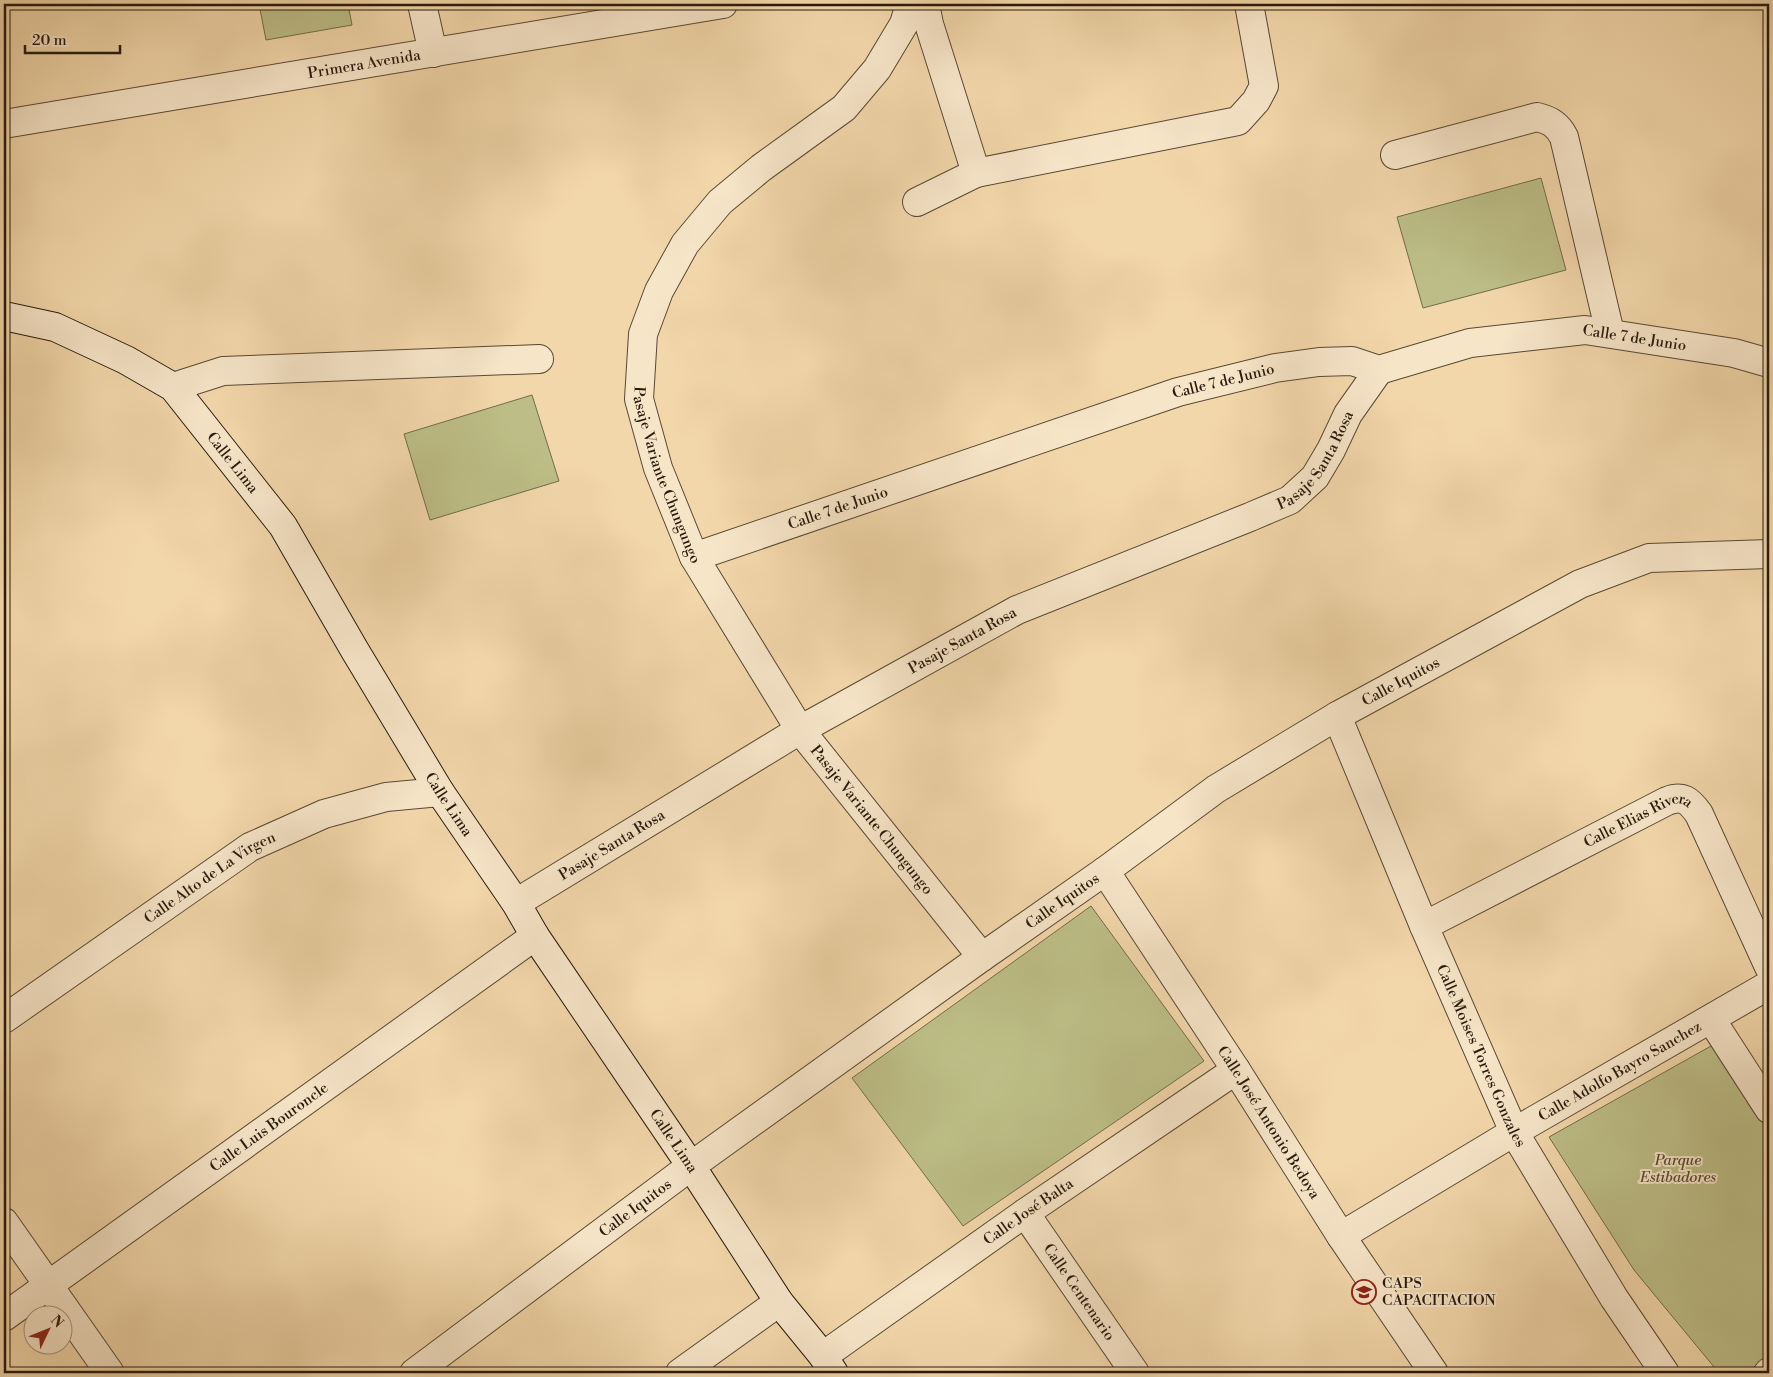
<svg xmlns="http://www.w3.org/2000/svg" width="1773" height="1377" viewBox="0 0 1773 1377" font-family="'Libre Bodoni',serif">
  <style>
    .green { fill: #bdbe87; stroke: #726c4a }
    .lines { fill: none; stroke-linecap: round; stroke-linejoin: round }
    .street-casing { stroke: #5a4934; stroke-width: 30 }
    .secondary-casing { stroke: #281a0c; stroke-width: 30 }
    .street { stroke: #f7e5c8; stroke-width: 28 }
    .secondary { stroke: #f7e5c8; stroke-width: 28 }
    .labels { text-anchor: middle; stroke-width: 4; stroke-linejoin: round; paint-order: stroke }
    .street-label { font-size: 15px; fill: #281a0c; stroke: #f7e5c8 }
    .park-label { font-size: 15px; font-style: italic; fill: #554b31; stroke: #f7e5c8 }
    .poi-label { font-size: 15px; fill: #281a0c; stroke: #f7e5c8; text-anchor: start }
  </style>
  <rect width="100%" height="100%" fill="#f2d7aa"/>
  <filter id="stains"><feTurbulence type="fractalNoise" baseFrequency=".004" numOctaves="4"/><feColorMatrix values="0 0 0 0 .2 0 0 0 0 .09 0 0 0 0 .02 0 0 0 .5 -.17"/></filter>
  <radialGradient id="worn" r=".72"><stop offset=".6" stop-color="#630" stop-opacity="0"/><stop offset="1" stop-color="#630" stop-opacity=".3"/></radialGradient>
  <path class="green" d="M259,4H348L352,25L266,40Z
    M1541,178L1566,270L1423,308L1397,217Z
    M532,395L559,481L430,520L404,434Z
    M1091,906L1204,1061L963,1226L852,1078Z
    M1727,1037L1769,1112V1353L1750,1373H1719L1634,1270L1549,1137Z"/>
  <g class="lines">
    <defs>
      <g id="street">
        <path d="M422,4L433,53"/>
        <path id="s1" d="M910,4L904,24L877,69L844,108L761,168L720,202L685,244L659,291L643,334L639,399L658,468L694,557L800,730L982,957"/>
        <path id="s2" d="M4,124L723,4"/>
        <path d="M1395,155L1537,117C1550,120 1558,125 1564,137L1610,333"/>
        <path d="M976,173L1238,121L1256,101L1264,86L1249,4"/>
        <path d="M917,202L976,173L929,24L925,4"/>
        <path d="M173,387L223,371L539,359"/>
        <path id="s3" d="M694,557L1178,392L1275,368L1319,362L1352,361L1379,370L1470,343L1585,330L1734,353L1769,363"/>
        <path id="s4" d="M1337,716L1424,926L1514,1132L1614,1298L1665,1373"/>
        <path id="s5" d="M1105,871L1236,1070L1341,1236L1434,1373"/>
        <path id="s6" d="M516,903L800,730L1017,610L1250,517L1290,500L1315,477L1331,450L1348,414L1379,370"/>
        <path id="s7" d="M1424,926L1667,801C1683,795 1689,800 1699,814L1769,967"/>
        <path id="s8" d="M4,1019L250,847L324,814L386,797L440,792"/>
        <path d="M1711,1019L1769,1109"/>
        <path id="s9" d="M1025,1213L1135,1373"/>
        <path d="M4,1222L110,1373"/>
        <path id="s10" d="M1341,1236L1514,1132L1769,985"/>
        <path id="s11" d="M4,1317L535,936"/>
        <path id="s12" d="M823,1356L1025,1213L1236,1070"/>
        <path id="s13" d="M414,1373L691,1166L982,957L1105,871L1216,789L1337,716L1580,584L1649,558L1769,554"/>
        <path d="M680,1373L779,1302"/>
        <path d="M1768,1373L1769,1372"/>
      </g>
      <g id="secondary">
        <path id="s14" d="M4,316L55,327L126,360L173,387L283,526L354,649L440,792L516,903L535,936L691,1166L779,1302L823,1356L834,1373"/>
      </g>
    </defs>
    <use href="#street" class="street-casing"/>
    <use href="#secondary" class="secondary-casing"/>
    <use href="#street" class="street"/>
    <use href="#secondary" class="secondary"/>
  </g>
  <defs>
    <symbol id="school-ring" viewBox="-11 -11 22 22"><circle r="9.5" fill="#f7e5c8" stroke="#8f2418" stroke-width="1.5"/><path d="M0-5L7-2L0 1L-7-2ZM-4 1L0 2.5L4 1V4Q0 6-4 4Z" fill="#8f2418"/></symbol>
  </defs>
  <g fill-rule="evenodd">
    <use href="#school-ring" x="1350" y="1278" width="28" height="28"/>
  </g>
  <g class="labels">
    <g class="street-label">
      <text dy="5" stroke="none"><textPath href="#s2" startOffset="365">Primera Avenida</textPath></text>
      <text dy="5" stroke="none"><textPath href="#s3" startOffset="978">Calle 7 de Junio</textPath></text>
      <text dy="5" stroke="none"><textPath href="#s3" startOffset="558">Calle 7 de Junio</textPath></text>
      <text dy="5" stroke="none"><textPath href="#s6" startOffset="922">Pasaje Santa Rosa</textPath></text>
      <text dy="5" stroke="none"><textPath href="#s14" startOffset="281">Calle Lima</textPath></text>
      <text dy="5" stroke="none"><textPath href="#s1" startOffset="580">Pasaje Variante Chungungo</textPath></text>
      <text dy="5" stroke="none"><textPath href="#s3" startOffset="152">Calle 7 de Junio</textPath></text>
      <text dy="5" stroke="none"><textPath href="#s6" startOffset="518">Pasaje Santa Rosa</textPath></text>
      <text dy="5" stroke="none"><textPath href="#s13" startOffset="1206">Calle Iquitos</textPath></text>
      <text dy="5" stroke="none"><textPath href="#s14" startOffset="686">Calle Lima</textPath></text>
      <text dy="5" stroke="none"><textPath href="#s1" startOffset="985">Pasaje Variante Chungungo</textPath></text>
      <text dy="5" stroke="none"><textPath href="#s7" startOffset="240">Calle Elias Rivera</textPath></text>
      <text dy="5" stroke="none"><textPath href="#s6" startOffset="112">Pasaje Santa Rosa</textPath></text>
      <text dy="5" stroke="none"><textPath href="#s8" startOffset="250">Calle Alto de La Virgen</textPath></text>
      <text dy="5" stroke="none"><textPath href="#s13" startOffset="802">Calle Iquitos</textPath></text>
      <text dy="5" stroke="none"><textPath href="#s4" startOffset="369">Calle Moises Torres Gonzales</textPath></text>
      <text dy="5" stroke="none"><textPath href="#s10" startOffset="324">Calle Adolfo Bayro Sanchez</textPath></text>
      <text dy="5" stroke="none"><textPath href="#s5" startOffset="300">Calle José Antonio Bedoya</textPath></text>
      <text dy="5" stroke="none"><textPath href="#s11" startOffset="326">Calle Luis Bouroncle</textPath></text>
      <text dy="5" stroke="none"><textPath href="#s14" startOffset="1091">Calle Lima</textPath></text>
      <text dy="5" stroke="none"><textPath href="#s13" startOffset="276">Calle Iquitos</textPath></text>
      <text dy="5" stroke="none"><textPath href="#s12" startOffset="251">Calle José Balta</textPath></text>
      <text dy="5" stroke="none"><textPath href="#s9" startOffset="96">Calle Centenario</textPath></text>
    </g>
    <g class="park-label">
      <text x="1678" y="1165">Parque<tspan x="1678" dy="17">Estibadores</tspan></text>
    </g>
    <g class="poi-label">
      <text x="1382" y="1288">CAPS<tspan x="1382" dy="17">CAPACITACION</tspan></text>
    </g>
  </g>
  <rect width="1773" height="1377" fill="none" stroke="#f2d7aa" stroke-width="20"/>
  <rect x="5" y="5" width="1763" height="1367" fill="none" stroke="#281a0c" stroke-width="2.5"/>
  <rect x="10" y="10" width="1753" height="1357" fill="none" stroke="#281a0c"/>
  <g transform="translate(48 1330) rotate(47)"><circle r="24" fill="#f7e5c8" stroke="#a4947d"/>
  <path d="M0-4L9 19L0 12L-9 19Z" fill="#8f2418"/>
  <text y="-8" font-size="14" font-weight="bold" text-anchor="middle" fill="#281a0c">N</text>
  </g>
  <path d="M25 45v8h95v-8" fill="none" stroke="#281a0c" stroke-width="2.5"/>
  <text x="32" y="45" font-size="15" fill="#281a0c" stroke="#f7e5c8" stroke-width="4" paint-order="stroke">20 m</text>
  <rect width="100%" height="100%" filter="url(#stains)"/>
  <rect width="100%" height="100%" fill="url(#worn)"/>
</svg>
